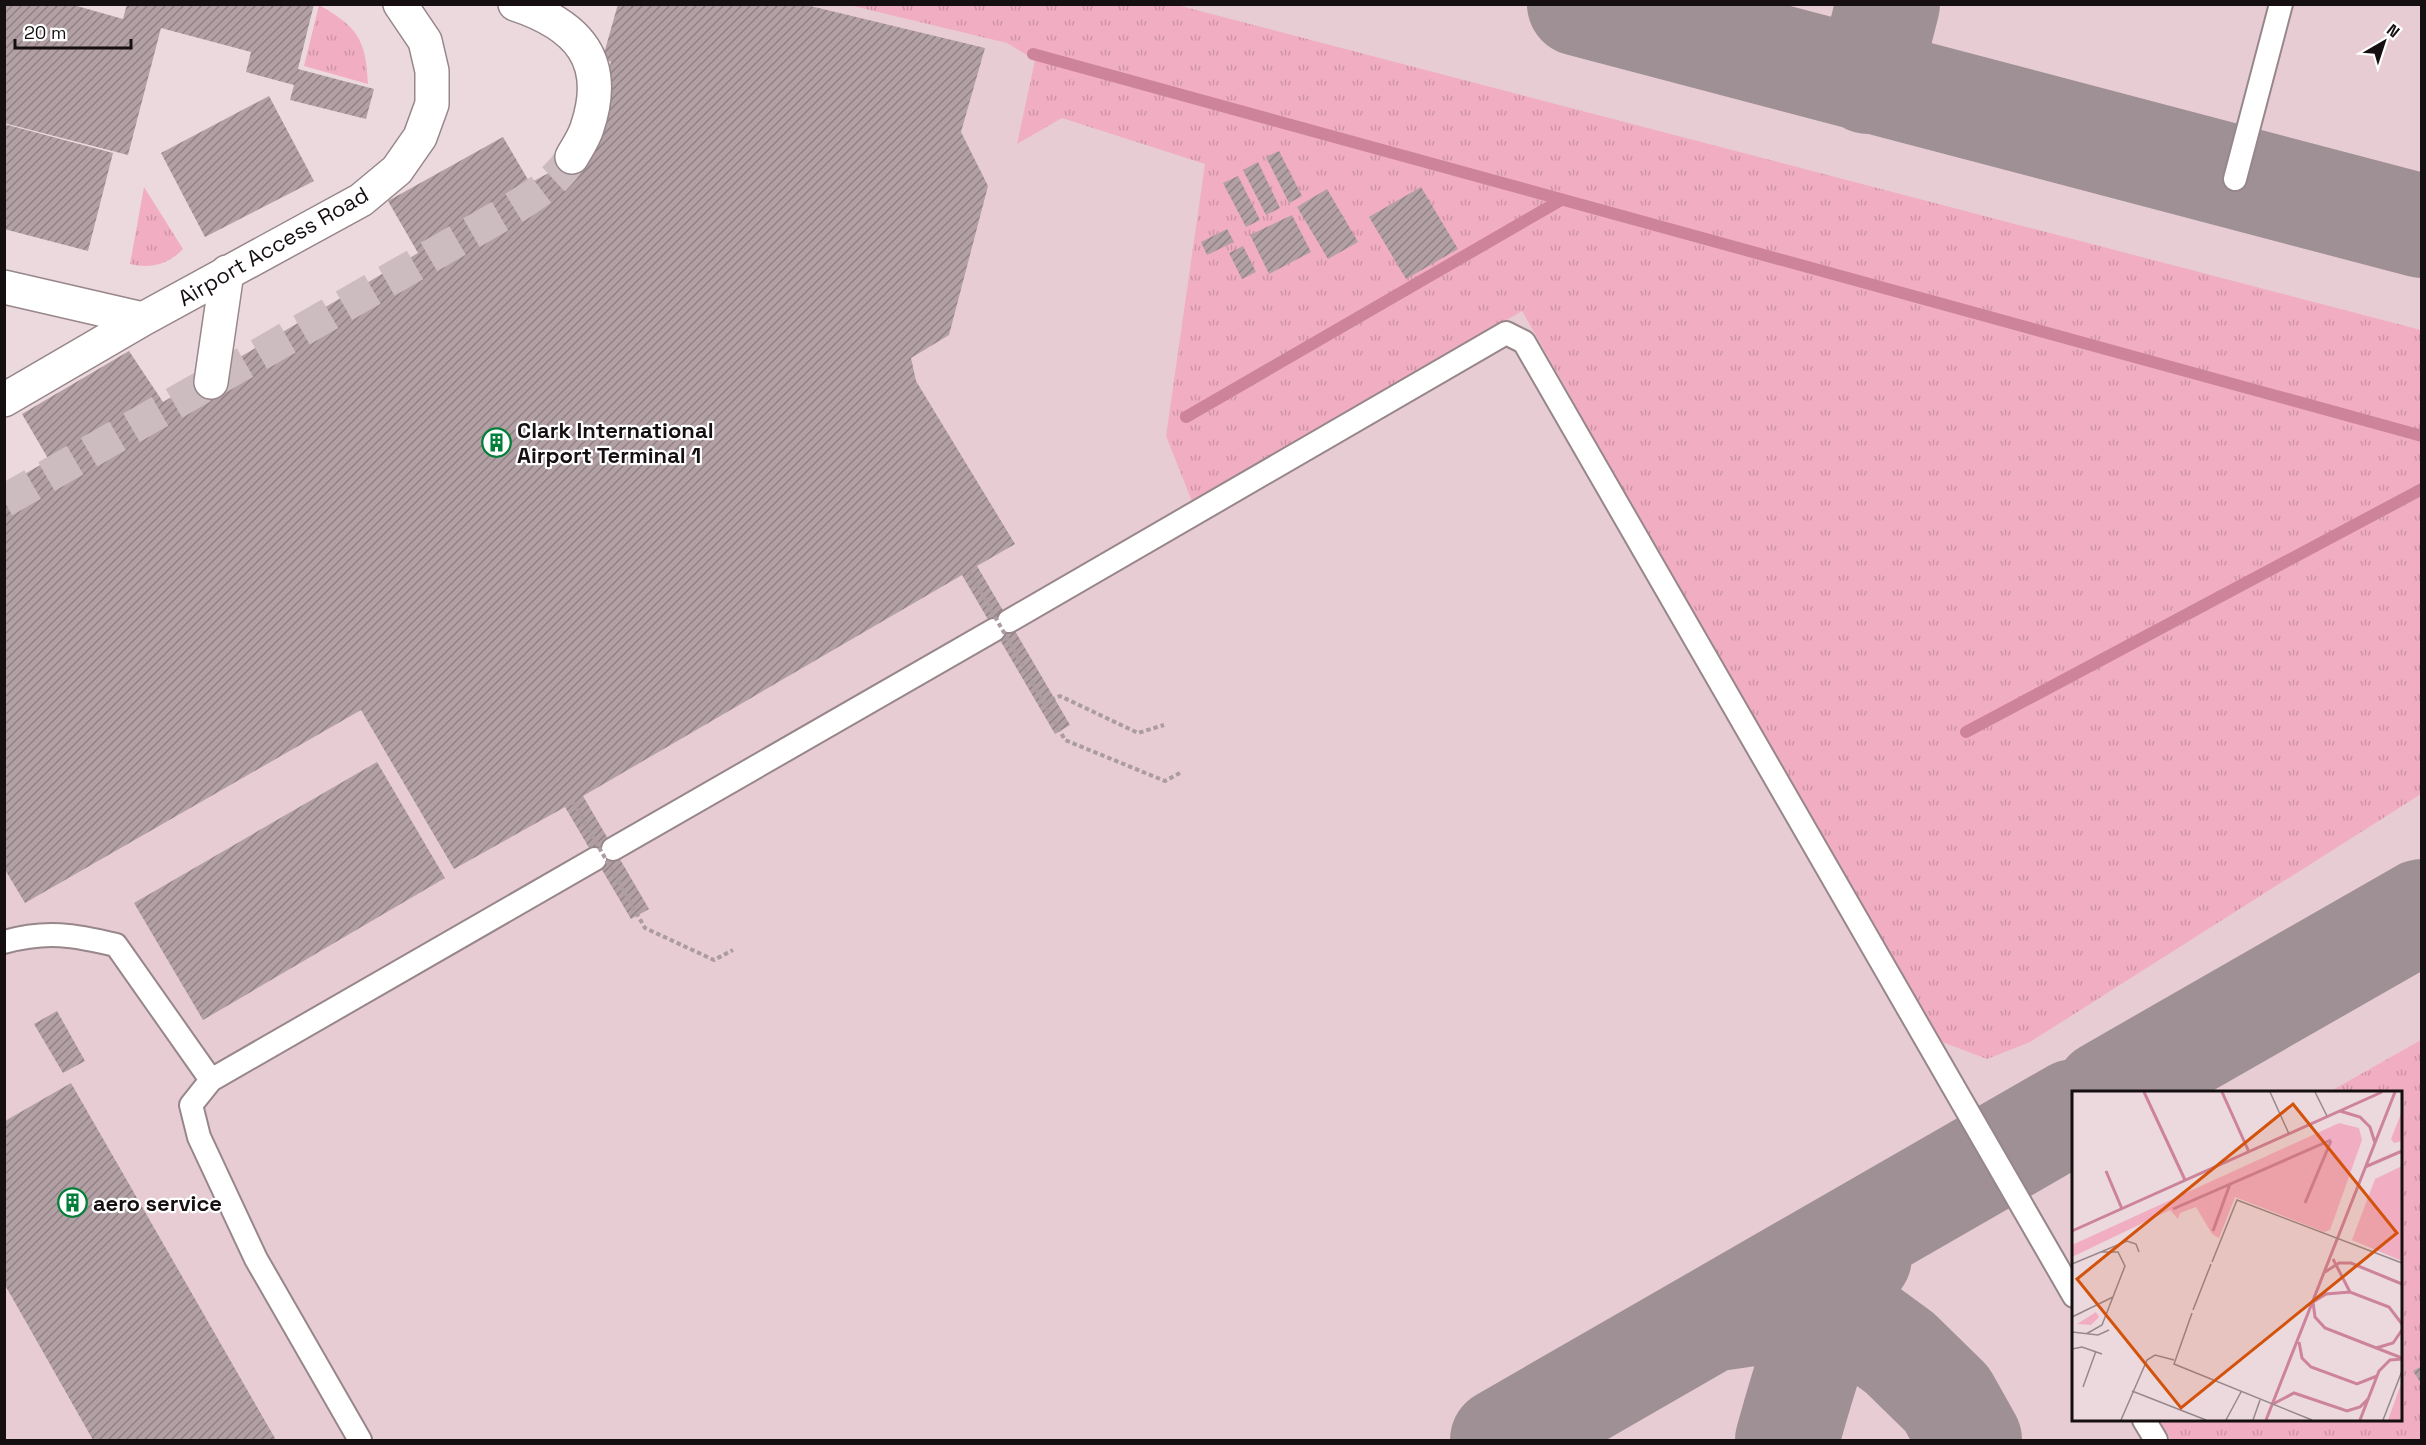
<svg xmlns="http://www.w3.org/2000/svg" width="2426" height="1445" viewBox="0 0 2426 1445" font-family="'Space Grotesk',sans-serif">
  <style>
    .built { fill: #e8ccd4; fill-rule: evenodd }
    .grass { fill: url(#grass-tufts) }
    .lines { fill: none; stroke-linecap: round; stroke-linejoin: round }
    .stream { stroke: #cd849a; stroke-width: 12 }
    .taxiway { stroke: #9e9094; stroke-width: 104 }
    .building { fill: url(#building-hatch) }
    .minor-tunnel { stroke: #ccbbbf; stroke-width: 33; stroke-dasharray: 33 16; stroke-linecap: butt }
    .service-casing { stroke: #97868a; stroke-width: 26 }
    .minor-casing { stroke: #97868a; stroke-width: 36 }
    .path { stroke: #ab9ca0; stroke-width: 4; stroke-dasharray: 4.5 3; stroke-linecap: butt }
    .service { stroke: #fff; stroke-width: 22 }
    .minor { stroke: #fff; stroke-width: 33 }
    .path-bridge { stroke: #ab9ca0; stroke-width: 4; stroke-dasharray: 4.5 3; stroke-linecap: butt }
    .labels { text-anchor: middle; stroke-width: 4.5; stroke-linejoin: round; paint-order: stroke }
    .street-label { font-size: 22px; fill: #150f11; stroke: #fff }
    .poi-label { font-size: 22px; font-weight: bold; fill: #150f11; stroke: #fff; text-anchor: start }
    .inset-river { fill: none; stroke: #cd849a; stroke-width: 3 }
    .inset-road { fill: none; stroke: #96888c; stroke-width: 1.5 }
    .view { fill: #d3520c; fill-opacity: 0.15; stroke: #d3520c; stroke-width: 3 }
    .inset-edge { fill: none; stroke: #150f11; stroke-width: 3 }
  </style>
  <defs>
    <pattern id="grass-tufts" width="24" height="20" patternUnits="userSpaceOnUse" patternTransform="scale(1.5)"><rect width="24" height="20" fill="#f1aec2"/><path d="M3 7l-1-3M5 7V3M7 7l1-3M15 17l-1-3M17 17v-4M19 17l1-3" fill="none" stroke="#ce94a6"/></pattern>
    <pattern id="building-hatch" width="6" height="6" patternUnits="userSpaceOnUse" patternTransform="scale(1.5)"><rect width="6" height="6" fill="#b2a0a4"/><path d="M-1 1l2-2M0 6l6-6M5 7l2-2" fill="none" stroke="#908184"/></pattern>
  </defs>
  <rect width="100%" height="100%" fill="#ecd9de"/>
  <path class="built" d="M682,5H2421V1440H5L4,526L66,491L22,414L129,351L176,425L418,253L388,201L503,137L547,214ZM2074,1092H2400V1420H2074Z"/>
  <path class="grass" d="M319,5C358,27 366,40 368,84L304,66Z
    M849,5H1177L2421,330V794L2030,1042L1987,1059L1934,1039L1522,311L1193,504L1166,436L1205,164L1062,118L1017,144L1035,60L1007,43Z
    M144,187L183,249C169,264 151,269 130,264Z
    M2421,1040V1440H2171L2159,1420H2400V1092H2329Z"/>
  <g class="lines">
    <path class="stream" d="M1033,54L2422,436
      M1186,417L1561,200
      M1966,732L2422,489"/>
    <path class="taxiway" d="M1579,4L2422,226
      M1868,82L1888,4
      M2106,1092L2422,911
      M1711,1320L1766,1312L1806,1315L1841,1321L1870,1331L1900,1353L1947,1399L1970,1440
      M1502,1440L2074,1111
      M1787,1440C1805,1377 1822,1311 1860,1257"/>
  </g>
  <path class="building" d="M4,4H70L123,19L127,4H314L298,69L374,89L366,119L290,100L294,85L246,72L251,52L161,28L128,155L4,123Z
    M618,4H802L985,48L961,132L988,186L949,335L911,358L916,381L1015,544L977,566L1070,725L1055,734L962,575L583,796L649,909L631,919L565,807L454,869L361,710L25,903L4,868V486L49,460L22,414L129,351L163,402L418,253L388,201L503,137L530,183L560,167L591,133L611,62L603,57Z
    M269,96L314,181L205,237L161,153Z
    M4,124L113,153L88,251L4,229Z
    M1279,151L1302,196L1289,203L1266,157Z
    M1258,162L1280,208L1266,215L1243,170Z
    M1238,176L1260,220L1246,227L1223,183Z
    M1421,187L1458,249L1406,279L1369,217Z
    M1327,189L1358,242L1328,259L1297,207Z
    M1292,215L1311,252L1269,274L1250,235Z
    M1227,229L1234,242L1207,255L1201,242Z
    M1243,246L1256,272L1242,279L1229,253Z
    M377,762L445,878L203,1020L134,903Z
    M57,1011L85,1061L63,1073L34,1024Z
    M71,1083L276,1440H93L5,1285V1121Z
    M2422,1366V1385L2413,1371Z"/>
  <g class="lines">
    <path class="minor-tunnel" d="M4,501L502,215C530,198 555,184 572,157"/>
    <defs>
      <path id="service" d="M2235,179L2281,4
        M1009,621L1506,333L1524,342L2074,1296
        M613,849L994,630
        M4,942C47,930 74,935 116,945L211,1080
        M2144,1420L2156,1440
        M360,1440L256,1259L199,1137L191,1105L211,1080L595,859"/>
      <path id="minor" d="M515,4C578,25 610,60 587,128C584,138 577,148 572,157
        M4,287L143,319
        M211,382L227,272
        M4,400L143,319L361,200L397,170L420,137L432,104V71L425,41L400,4"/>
    </defs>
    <use href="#service" class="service-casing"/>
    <use href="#minor" class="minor-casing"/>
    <path class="path" d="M1044,703L1060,696L1138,733L1164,725"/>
    <use href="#service" class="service"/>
    <use href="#minor" class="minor"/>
    <path class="path-bridge" d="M969,571L1065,740L1165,781L1180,773
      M573,802L645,928L714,960L733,950"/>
  </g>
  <defs>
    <symbol id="building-ring" viewBox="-11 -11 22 22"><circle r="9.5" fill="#fff" stroke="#017f38" stroke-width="1.5"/><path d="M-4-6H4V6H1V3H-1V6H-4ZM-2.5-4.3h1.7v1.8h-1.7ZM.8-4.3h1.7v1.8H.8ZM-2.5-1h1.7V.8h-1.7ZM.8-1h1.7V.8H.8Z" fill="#017f38"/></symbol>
  </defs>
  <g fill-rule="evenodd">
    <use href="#building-ring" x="480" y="426" width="33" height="33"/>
    <use href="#building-ring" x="56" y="1186" width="33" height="33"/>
  </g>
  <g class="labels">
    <g class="street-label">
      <text transform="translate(273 246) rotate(-30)" y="8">Airport Access Road</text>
    </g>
    <g class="poi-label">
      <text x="517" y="438">Clark International<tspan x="517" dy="25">Airport Terminal 1</tspan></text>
      <text x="93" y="1211">aero service</text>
    </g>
  </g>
  <g transform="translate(2072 1091)">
    <rect width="330" height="330" fill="#ecd9de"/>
    <path d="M330,20V50L322,52L319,48ZM267,32L287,37L290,49L258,139L252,141L163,106L147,147L140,143L124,116L108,122L106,128L98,119L0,166V154ZM330,75V170L280,149L303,88ZM24,221L27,226L19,234L5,233ZM330,292V329H316L329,293Z" fill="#f1aec2"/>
    <path class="inset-river" d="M72,1L113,89M150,1L177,61M268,20L288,26L298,36L303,52M293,76L330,60M34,80L50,118M233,112L259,50M101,118L259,49M0,140L310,1M141,140L158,93M261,168L278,201M253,181L267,172H279L330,193M330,233L317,216L278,201L254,203L241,211L243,226L253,237L330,267M227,251L230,267L239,276L285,293L305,285M304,257L321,252L330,239M201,313L222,302L275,320L288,316L296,308M194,329L323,1M288,329L307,280L318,269L330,268"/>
    <path class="inset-road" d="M198,1L217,43M243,1L255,25M140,171L165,109L330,172M0,173L55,150L64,153L67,161M121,219L139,173M120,222L102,273L240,329M0,226L41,206M0,241L26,244L37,239M14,243L30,234L53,175L46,161H28M0,258L10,256L30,263M11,296L24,260M60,300L134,329M49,329L75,269L83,264L102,269M154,329L169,301M181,329L188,309M311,329L330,280"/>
    <path class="view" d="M221,13L325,142L109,317L5,188Z"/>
    <rect width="330" height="330" class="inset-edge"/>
  </g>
  <rect width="2426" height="1445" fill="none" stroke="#150f11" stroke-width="12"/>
  <g transform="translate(2384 42) rotate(39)" stroke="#ffffff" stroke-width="4.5" paint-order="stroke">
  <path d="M0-4.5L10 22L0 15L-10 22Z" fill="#150f11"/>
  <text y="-9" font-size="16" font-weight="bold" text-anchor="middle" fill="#150f11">N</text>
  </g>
  <path d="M15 39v9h116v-9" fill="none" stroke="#150f11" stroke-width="3"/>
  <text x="24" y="39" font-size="18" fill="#150f11" stroke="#ffffff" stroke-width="4.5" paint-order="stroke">20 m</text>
</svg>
